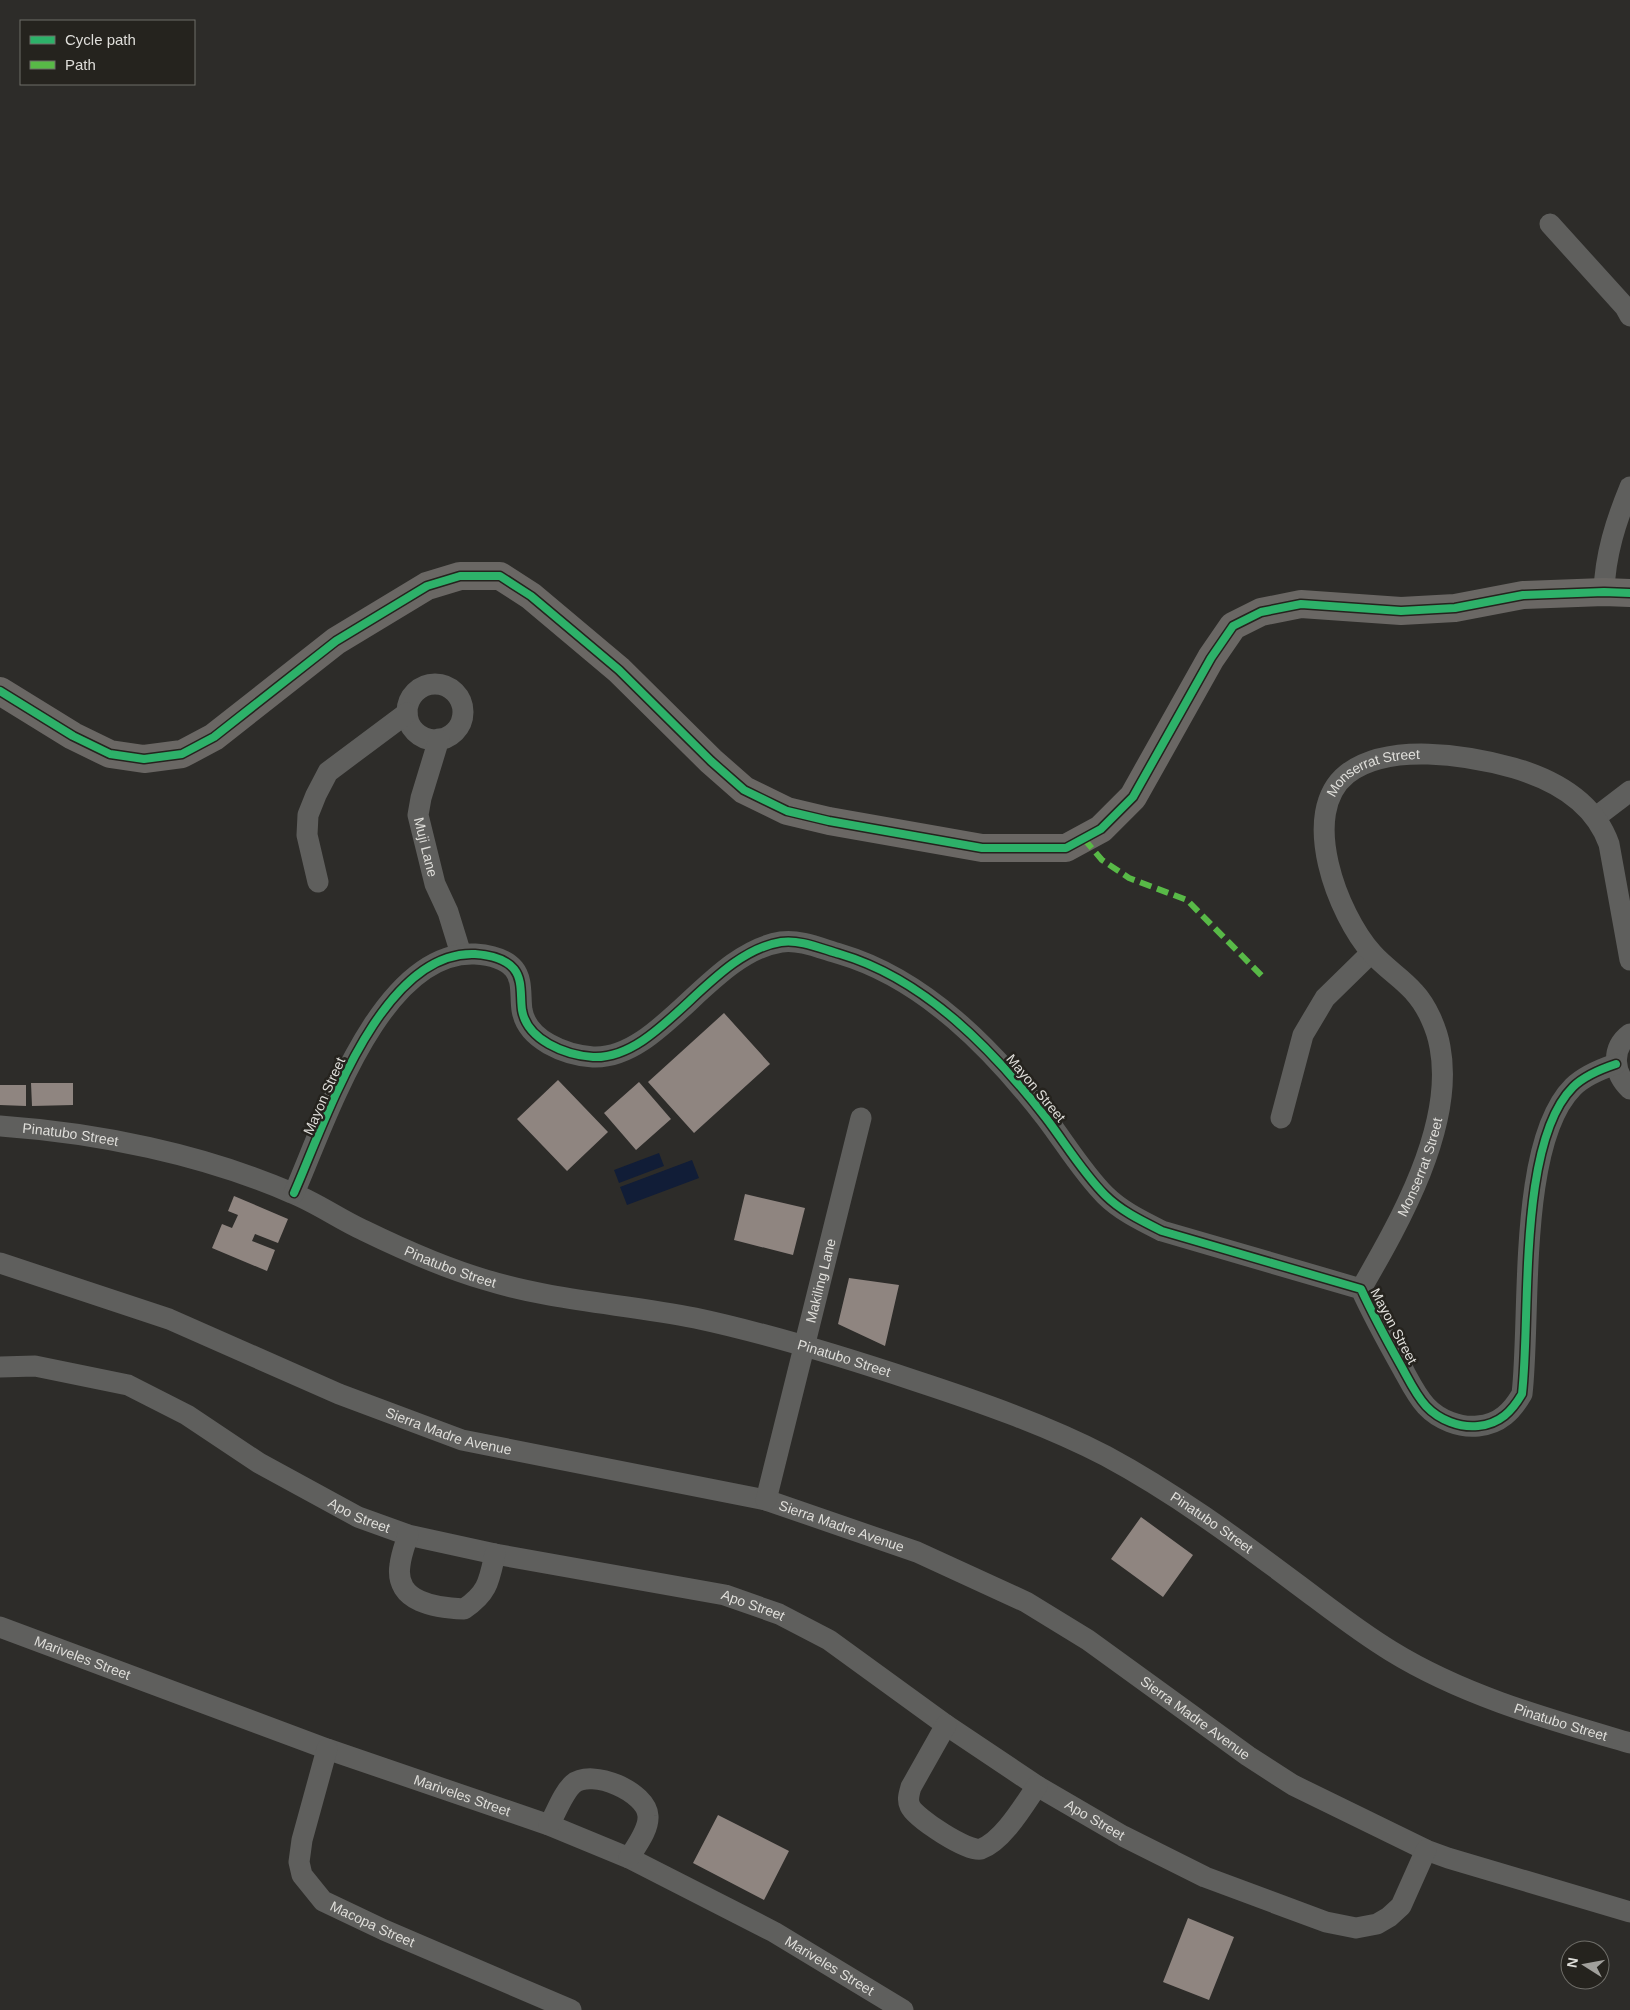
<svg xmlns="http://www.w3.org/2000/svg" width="1630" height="2010" viewBox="0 0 1630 2010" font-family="Helvetica,sans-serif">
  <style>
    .water { fill: #111d37 }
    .building { fill: #8f8580 }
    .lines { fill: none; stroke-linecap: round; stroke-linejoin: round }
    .street { stroke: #5f5f5d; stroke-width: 21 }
    .secondary { stroke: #6a6764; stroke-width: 28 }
    .quiet { stroke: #58b947; stroke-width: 6; stroke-dasharray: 12 6; stroke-linecap: butt }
    .cycleway-casing { stroke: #25231e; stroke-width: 11 }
    .cycleway { stroke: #2db169; stroke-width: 8 }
    .labels { text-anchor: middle; stroke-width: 5; stroke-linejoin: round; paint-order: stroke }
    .street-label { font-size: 14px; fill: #dfdeda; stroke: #25231e }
  </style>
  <rect width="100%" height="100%" fill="#2d2c29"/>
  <path class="water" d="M659,1153L664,1166L619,1183L614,1170Z
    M692,1160L699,1178L627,1205L620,1187Z"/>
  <path class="building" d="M724,1013L770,1064L694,1133L648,1082Z
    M558,1080L608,1132L567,1171L517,1119Z
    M639,1082L671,1119L636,1150L604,1113Z
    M31,1083H73V1105L32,1106Z
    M0,1085H26V1106L0,1105Z
    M745,1194L805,1208L793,1255L734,1240Z
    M234,1196L288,1219L278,1243L255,1234L252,1241L275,1250L267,1271L212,1248L222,1224L232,1228L238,1215L228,1211Z
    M849,1278L899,1285L885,1346L838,1324Z
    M1141,1517L1193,1555L1163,1597L1111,1559Z
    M718,1815L789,1851L764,1900L693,1863Z
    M1188,1918L1234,1937L1209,2000L1163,1982Z"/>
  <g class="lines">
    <g class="street">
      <path d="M1550,224L1625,307L1630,316"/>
      <path d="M1604,592C1605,555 1616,521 1630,487"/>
      <circle cx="435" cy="712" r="28"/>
      <path id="s1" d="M439,739L421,798L418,815L435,884L448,912L461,954"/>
      <path d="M1596,817L1630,791"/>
      <path d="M318,882L307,835L308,815L316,795L328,772L407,713"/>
      <path d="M1630,1034C1610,1049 1614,1074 1630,1089"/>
      <path d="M1281,1118L1303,1035L1325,998L1371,953"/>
      <path id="s2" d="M0,1126C98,1133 202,1154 292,1193C317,1203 339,1219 363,1230C402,1249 444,1268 486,1280C554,1301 625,1304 695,1318C770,1334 844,1357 916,1381C980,1402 1046,1425 1106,1456C1173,1492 1236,1538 1297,1584C1328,1607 1358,1631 1391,1651C1464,1696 1548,1719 1630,1743"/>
      <path d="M294,1193C325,1123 380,950 475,954C489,955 505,958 514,969C523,980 520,996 522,1010C527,1040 565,1055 593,1057C660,1060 710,953 781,942C800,939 822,949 840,954C925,979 993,1050 1046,1118C1065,1143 1083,1173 1105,1195C1121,1211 1142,1221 1162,1231L1361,1289C1373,1315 1386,1339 1400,1364C1408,1378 1415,1394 1426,1406C1439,1420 1460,1428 1478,1426C1500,1424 1512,1411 1522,1394C1531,1317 1517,1143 1573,1087C1584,1076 1601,1069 1616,1064"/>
      <path id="s3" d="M0,1263L169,1319L339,1394L462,1440L766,1500L917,1552L1026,1602L1088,1640L1248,1756L1293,1785L1426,1850L1448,1858L1630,1912"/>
      <path id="s4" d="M1361,1289C1399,1223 1455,1126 1440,1047C1437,1029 1427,1006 1414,992C1402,978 1385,968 1372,953C1338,915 1298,813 1347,774C1388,742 1467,755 1514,768C1555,780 1594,802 1609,844L1630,960"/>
      <path id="s5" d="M0,1367L35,1366L128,1385L187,1415L259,1463L358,1517L408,1535L495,1554L725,1595L779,1614L829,1640L946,1725L1037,1786L1123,1836L1205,1877L1326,1922L1356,1928L1377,1924L1389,1917L1401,1906L1426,1850"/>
      <path id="s6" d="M766,1500L861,1118"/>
      <path d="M408,1535C405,1545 401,1555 400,1565C394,1603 438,1608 464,1609C488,1593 489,1581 495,1554"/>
      <path id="s7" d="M0,1627L327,1749L549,1825L629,1858L774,1932L903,2010"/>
      <path d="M946,1725L911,1787C909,1794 907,1800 910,1806C915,1818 969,1853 981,1849C1003,1841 1024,1805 1037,1786"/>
      <path id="s8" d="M327,1749L302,1840L299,1862L302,1875L323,1901L384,1930L571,2010"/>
      <path d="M549,1825C556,1813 563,1793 573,1784C592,1768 647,1792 648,1816C649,1830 636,1846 629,1858"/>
    </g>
    <path class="secondary" d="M0,691L73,736L110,754L144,759L182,754L214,737L336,641L427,586L460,576H500L531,596L619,670L711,761L744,790L787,811L829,821L982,848H1066L1101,829L1133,797L1211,658L1233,626L1261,612L1301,604L1401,611L1455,608L1523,595L1604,592L1630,593"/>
    <path class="quiet" d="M1084,839L1102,860L1129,878L1187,900L1264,978"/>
    <defs>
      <path id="cycleway" d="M0,691L73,736L110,754L144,759L182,754L214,737L336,641L427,586L460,576H500L531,596L619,670L711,761L744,790L787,811L829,821L982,848H1066L1101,829L1133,797L1211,658L1233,626L1261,612L1301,604L1401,611L1455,608L1523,595L1604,592L1630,593
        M294,1193C325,1123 380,950 475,954C489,955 505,958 514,969C523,980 520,996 522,1010C527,1040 565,1055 593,1057C660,1060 710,953 781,942C800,939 822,949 840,954C925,979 993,1050 1046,1118C1065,1143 1083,1173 1105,1195C1121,1211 1142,1221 1162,1231L1361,1289C1373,1315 1386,1339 1400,1364C1408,1378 1415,1394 1426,1406C1439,1420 1460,1428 1478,1426C1500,1424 1512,1411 1522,1394C1531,1317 1517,1143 1573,1087C1584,1076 1601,1069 1616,1064"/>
    </defs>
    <use href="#cycleway" class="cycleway-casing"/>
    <use href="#cycleway" class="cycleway"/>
  </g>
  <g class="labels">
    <g class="street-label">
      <text dy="5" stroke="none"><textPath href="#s4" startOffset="600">Monserrat Street</textPath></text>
      <text dy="5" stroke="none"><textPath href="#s1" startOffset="112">Muji Lane</textPath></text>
      <text transform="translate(1036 1088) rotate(50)" y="5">Mayon Street</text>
      <text transform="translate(324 1096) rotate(-66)" y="5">Mayon Street</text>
      <text dy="5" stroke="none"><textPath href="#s2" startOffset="71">Pinatubo Street</textPath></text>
      <text dy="5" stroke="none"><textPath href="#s4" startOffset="136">Monserrat Street</textPath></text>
      <text dy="5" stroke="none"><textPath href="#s2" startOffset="476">Pinatubo Street</textPath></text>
      <text dy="5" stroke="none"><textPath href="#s6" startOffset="226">Makiling Lane</textPath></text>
      <text transform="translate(1394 1326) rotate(62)" y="5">Mayon Street</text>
      <text dy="5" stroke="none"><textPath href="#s2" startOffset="881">Pinatubo Street</textPath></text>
      <text dy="5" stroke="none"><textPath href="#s3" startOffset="480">Sierra Madre Avenue</textPath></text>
      <text dy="5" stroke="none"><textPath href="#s5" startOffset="396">Apo Street</textPath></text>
      <text dy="5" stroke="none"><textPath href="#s2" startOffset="1286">Pinatubo Street</textPath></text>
      <text dy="5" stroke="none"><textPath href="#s3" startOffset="885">Sierra Madre Avenue</textPath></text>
      <text dy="5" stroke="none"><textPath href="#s5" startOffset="801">Apo Street</textPath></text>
      <text dy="5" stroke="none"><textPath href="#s7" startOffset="88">Mariveles Street</textPath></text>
      <text dy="5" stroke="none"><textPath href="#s3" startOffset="1290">Sierra Madre Avenue</textPath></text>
      <text dy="5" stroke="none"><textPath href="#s2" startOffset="1691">Pinatubo Street</textPath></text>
      <text dy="5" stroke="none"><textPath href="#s7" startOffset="492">Mariveles Street</textPath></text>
      <text dy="5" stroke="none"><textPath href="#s5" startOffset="1206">Apo Street</textPath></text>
      <text dy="5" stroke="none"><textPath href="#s8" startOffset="218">Macopa Street</textPath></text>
      <text dy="5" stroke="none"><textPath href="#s7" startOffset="898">Mariveles Street</textPath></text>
    </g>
  </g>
  <rect x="20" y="20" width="175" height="65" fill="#25231e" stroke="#6f6e69"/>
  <rect x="30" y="36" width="25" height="8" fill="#2db169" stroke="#6f6e69"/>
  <text x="65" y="45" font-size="15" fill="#dfdeda">Cycle path</text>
  <rect x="30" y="61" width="25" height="8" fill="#58b947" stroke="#6f6e69"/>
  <text x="65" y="70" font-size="15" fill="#dfdeda">Path</text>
  <g transform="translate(1585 1965) rotate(281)"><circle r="24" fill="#25231e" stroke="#6f6e69"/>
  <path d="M0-4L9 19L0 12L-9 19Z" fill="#a1a09c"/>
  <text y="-8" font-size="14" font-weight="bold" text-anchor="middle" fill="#dfdeda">N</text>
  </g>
</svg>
